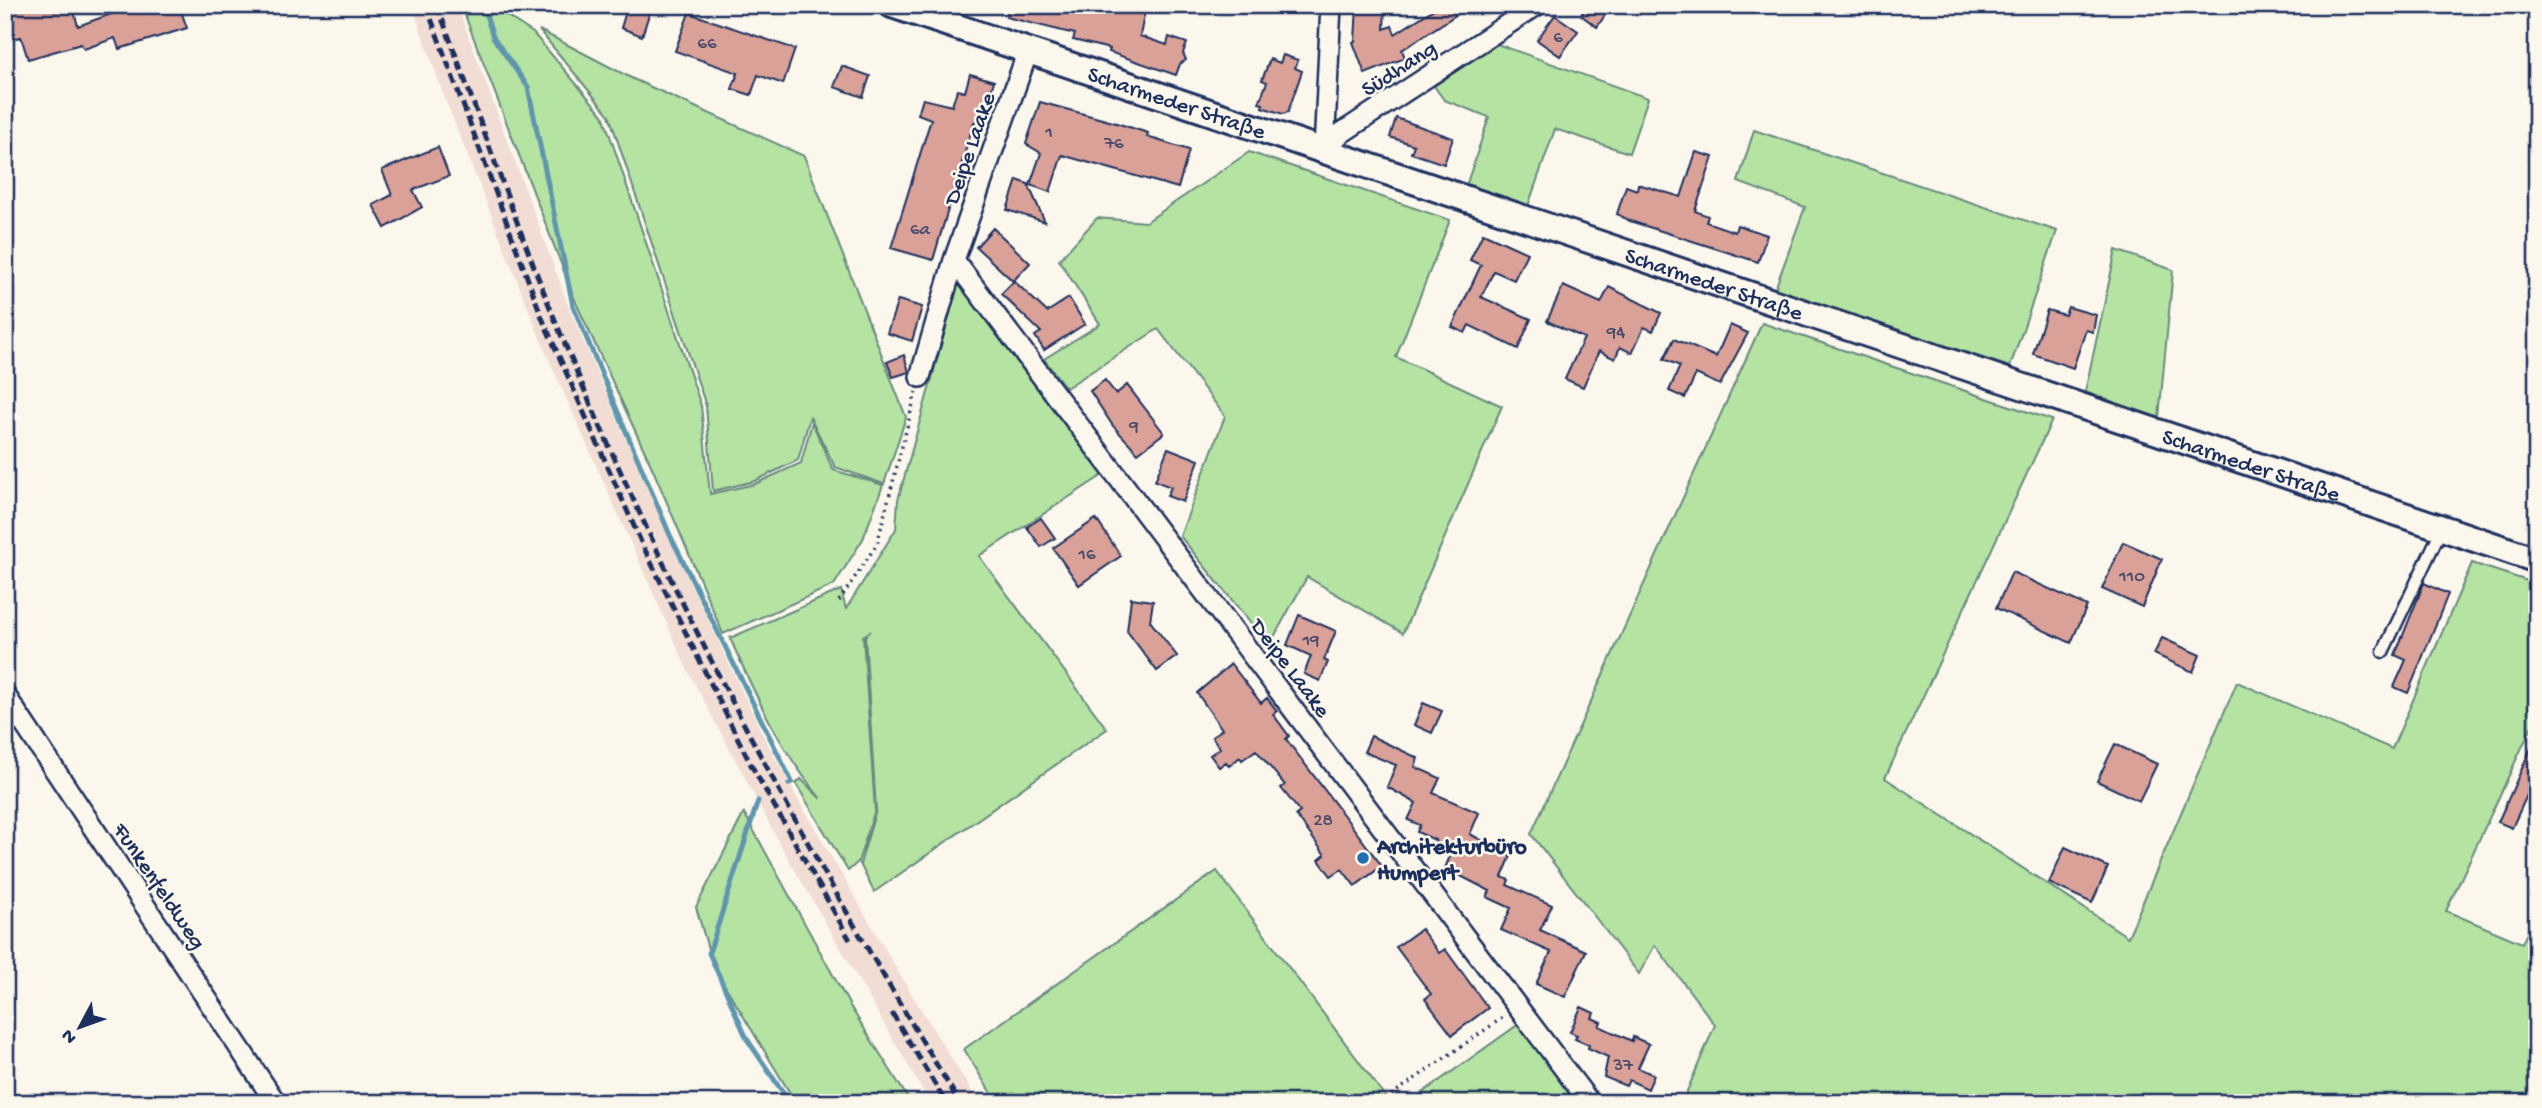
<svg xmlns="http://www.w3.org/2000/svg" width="2542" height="1108" viewBox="0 0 2542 1108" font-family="'Gochi Hand',sans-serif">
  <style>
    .built { fill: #f1ddd3 }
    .green { fill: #b5e3a2; stroke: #688980; stroke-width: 2 }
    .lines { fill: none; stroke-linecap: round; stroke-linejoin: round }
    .stream { stroke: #5e96af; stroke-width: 5 }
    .building { fill: #daa198; stroke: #1b2f5e; stroke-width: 2 }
    .service-casing { stroke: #1b2f5e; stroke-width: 15 }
    .minor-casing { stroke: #1b2f5e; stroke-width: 24 }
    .tertiary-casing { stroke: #1b2f5e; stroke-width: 30 }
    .path { stroke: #1b2f5e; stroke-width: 3.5; stroke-dasharray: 2 5; stroke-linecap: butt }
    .service { stroke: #fbf7ec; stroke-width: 10 }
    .minor { stroke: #fbf7ec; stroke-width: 19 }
    .tertiary { stroke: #fbf7ec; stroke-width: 24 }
    .rail { stroke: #1b2f5e; stroke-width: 5; stroke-dasharray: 10 5; stroke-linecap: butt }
    .poi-dot { fill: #1f6fb2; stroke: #fbf7ec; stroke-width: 2.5 }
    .labels { text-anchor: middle; stroke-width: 5; stroke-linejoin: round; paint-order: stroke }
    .number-label { font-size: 19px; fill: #4b4c6c }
    .street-label { font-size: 23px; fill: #1b2f5e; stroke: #fbf7ec }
    .poi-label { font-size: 23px; font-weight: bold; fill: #1b2f5e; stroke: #fbf7ec; text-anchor: start }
  </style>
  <rect width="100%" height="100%" fill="#fbf7ec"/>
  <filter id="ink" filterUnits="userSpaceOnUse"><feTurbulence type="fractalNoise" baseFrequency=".0143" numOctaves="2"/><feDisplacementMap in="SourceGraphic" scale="14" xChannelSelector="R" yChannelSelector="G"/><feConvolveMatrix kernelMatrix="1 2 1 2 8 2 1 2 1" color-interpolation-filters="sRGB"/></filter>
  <g filter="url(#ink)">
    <path class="built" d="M412,5H457L570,310L668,536L764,737L795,794L909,990L979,1103H930L781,846L687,669L546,353L445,99Z"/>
    <path class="green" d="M461,5H499L504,14L533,33L603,115L701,406L710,494L755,484L801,463L812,422L833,470L883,485L863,539L834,585L723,634L651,465L577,305Z
      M539,30L633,79L804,156L906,417L884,484L835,467L810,417L798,460L755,481L713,491L706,406L609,115Z
      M1497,44L1648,98L1629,153L1555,129L1528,206L1466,186L1489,117L1444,100L1434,86Z
      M1754,130L2057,231L2010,367L1775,289L1805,207L1738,182Z
      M1249,152L1450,220L1396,357L1502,406L1403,633L1307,577L1269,646L1180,536L1225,416L1158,329L1066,388L1044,359L1100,324L1059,260L1097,218L1146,222Z
      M2116,250L2173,270L2159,418L2085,392Z
      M959,281L1106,473L979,556L1107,729L874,892L860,864L876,810L865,636L871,631L863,636L875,810L858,862L848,871L796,784L801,779L821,799C781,751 755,695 730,638L841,590L846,609L896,529L898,500Z
      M1762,323L2052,420L1885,778L2128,937L2237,682L2392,749L2472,563L2537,584V715L2446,911L2522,943L2537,914V1103H1682L1715,1025L1655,945L1639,974L1531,834Z
      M744,813L850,1006L911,1103H796L713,966L696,907Z
      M1217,871L1390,1103H997L964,1049Z
      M1519,1024L1578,1103H1408Z"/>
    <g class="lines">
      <path class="stream" d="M483,5L493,37L528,87L573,306L670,535L792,782L789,784
        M758,801L709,953L747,1039L790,1103"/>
    </g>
    <path class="building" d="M5,5H72L78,26L125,9L124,5H179L187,28L119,49L115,38L84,49L81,44L28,59L21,37L11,39L9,20H5Z
      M628,5H652L642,36L621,28Z
      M1010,5H1146L1140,36L1167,45L1169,37L1187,43L1183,53L1186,60L1180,64L1176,75L1109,52L1110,49L1073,40L1075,34L1006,17Z
      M1357,5H1385L1384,29L1392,26L1395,34L1440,5H1471L1402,50L1405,58L1365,74L1353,42L1355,41Z
      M1588,5H1612L1597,27L1581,15Z
      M689,13L795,49L783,84L758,75L751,95L732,89L738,73L675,51Z
      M1555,15L1578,31L1560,56L1537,40Z
      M1283,55L1298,60L1295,68L1302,71L1288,112L1283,114L1262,107L1263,104L1259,103L1267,82L1262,80L1270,59L1280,63Z
      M842,66L870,76L863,97L834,87Z
      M970,74L994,81L981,124L974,122L933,260L891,248L931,119L918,114L923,99L952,106L957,90L965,92Z
      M1040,102L1113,122L1148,133L1147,137L1189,150L1178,188L1062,155L1050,192L1030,185L1041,153L1026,144Z
      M1396,118L1453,138L1444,164L1411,153L1414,145L1390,137Z
      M438,147L449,176L413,190L422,207L385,228L373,205L392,195L382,170Z
      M1696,152L1713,157L1695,211L1708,216L1706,222L1735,232L1737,225L1767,235L1758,262L1630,221L1617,214L1626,186L1637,190L1638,184L1681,197Z
      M1017,180L1028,184L1045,222L1007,210Z
      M993,228L1030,263L1013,281L976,247Z
      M1483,233L1527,253L1514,280L1494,271L1481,297L1531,319L1518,349L1469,325L1465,333L1452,327L1481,265L1470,260Z
      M1014,281L1047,312L1069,298L1085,324L1044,350L1035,336L1041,332L1001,294Z
      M1563,286L1601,303L1609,287L1661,313L1653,331L1644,327L1632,353L1620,347L1615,359L1599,351L1583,387L1565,379L1584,338L1547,321Z
      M898,300L922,307L912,341L887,333Z
      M2068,307L2096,315L2093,332L2086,330L2073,368L2033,354L2047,310L2065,315Z
      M1730,325L1748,333L1720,385L1696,374L1685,398L1669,391L1680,366L1664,359L1674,339L1716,357Z
      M904,355L909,372L893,377L887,362Z
      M1105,380L1116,394L1127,385L1164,433L1138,453L1113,426L1090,391Z
      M1168,448L1199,460L1183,502L1167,496L1171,487L1155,481Z
      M1041,518L1055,538L1041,547L1027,527Z
      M1096,519L1121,556L1079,585L1053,548Z
      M2123,542L2162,559L2142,607L2102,589Z
      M2012,572L2087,606L2071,643L1996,608Z
      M2424,583L2448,594L2408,693L2394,687L2406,660L2395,655Z
      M1131,598L1153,601L1150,621L1177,656L1157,671L1127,631Z
      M1299,615L1336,631L1324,660L1328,662L1320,681L1304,674L1311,656L1287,645Z
      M2162,638L2200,655L2193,672L2154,654Z
      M1231,664L1261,703L1267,698L1277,711L1273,714L1289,736L1286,739L1382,866L1355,886L1342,869L1331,876L1324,867L1319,860L1325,855L1296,815L1300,812L1281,788L1285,785L1256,750L1242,760L1240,757L1229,766L1226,762L1219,767L1210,755L1220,748L1212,737L1222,729L1197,693Z
      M1423,703L1442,711L1432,733L1414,725Z
      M2537,735V773L2512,828L2498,822Z
      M1371,736L1418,758L1415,767L1440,778L1433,793L1479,813L1470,834L1511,856L1502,877L1509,880L1507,885L1552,905L1540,930L1586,951L1565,997L1536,984L1551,952L1501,930L1511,908L1487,897L1490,891L1445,868L1451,854L1437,847L1435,840L1417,832L1420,825L1408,820L1416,803L1387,787L1396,765L1364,752Z
      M2115,744L2157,764L2139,801L2097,781Z
      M2065,847L2108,867L2092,903L2049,883Z
      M1421,929L1439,953L1445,949L1488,1008L1452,1035L1425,999L1431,994L1396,947Z
      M1581,1007L1594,1013L1592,1018L1601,1022L1599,1026L1632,1041L1633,1037L1649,1044L1638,1068L1654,1075L1648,1089L1629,1080L1626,1086L1604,1077L1608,1057L1588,1048L1589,1045L1575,1039L1577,1035L1570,1032Z"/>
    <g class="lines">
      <defs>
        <path id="service" d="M2383,652L2441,530"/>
        <path id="minor" d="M1324,151L1340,134L1537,5
          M1324,151L1331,5
          M954,260L1590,1103
          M920,377L954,260L1028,51
          M5,695L276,1103"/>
        <g id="tertiary">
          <path id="s1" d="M892,5L2537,560"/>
        </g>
      </defs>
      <use href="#service" class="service-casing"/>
      <use href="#minor" class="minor-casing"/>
      <use href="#tertiary" class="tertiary-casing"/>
      <path class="path" d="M839,601L877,544L916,392
        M1380,1103L1502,1018"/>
      <use href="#service" class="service"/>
      <use href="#minor" class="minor"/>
      <use href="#tertiary" class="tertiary"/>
      <path class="rail" d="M426,5L543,320L641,542L750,763L850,940
        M437,5C476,108 512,213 553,315C665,589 805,851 960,1103
        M892,1013L946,1103"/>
    </g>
  </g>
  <circle class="poi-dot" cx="1363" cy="858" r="7"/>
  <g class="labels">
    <g class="number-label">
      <text x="1558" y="42">6</text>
      <text x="707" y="48">66</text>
      <text x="1049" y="137">1</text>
      <text x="1114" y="148">76</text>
      <text x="920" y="234">6a</text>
      <text x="1616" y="337">94</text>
      <text x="1134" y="431">9</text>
      <text x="1087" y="559">16</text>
      <text x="2132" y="581">110</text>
      <text x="1311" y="645">19</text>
      <text x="1323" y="825">28</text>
      <text x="1623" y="1070">37</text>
    </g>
    <g class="street-label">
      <text transform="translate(1398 67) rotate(-33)" y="8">Südhang</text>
      <text dy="8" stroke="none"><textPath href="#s1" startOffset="301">Scharmeder Straße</textPath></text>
      <text transform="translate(968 148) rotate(-71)" y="8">Deipe Laake</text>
      <text dy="8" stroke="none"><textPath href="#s1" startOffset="868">Scharmeder Straße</textPath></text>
      <text dy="8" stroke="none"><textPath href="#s1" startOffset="1435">Scharmeder Straße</textPath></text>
      <text transform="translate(1292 667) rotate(53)" y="8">Deipe Laake</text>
      <text transform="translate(161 885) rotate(56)" y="8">Funkenfeldweg</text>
    </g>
    <g class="poi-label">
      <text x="1377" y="853">Architekturbüro<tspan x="1377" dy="26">Humpert</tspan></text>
    </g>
  </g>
  <rect width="2542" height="1108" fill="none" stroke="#fbf7ec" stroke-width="28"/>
  <rect x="14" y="14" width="2514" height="1080" fill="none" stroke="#1b2f5e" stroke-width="2.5" filter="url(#ink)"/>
  <g transform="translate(80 1027) rotate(229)" stroke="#fbf7ec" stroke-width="5" paint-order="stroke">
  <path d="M0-5L12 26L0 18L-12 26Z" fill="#1b2f5e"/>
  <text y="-10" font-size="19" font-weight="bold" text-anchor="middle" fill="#1b2f5e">N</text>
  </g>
</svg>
